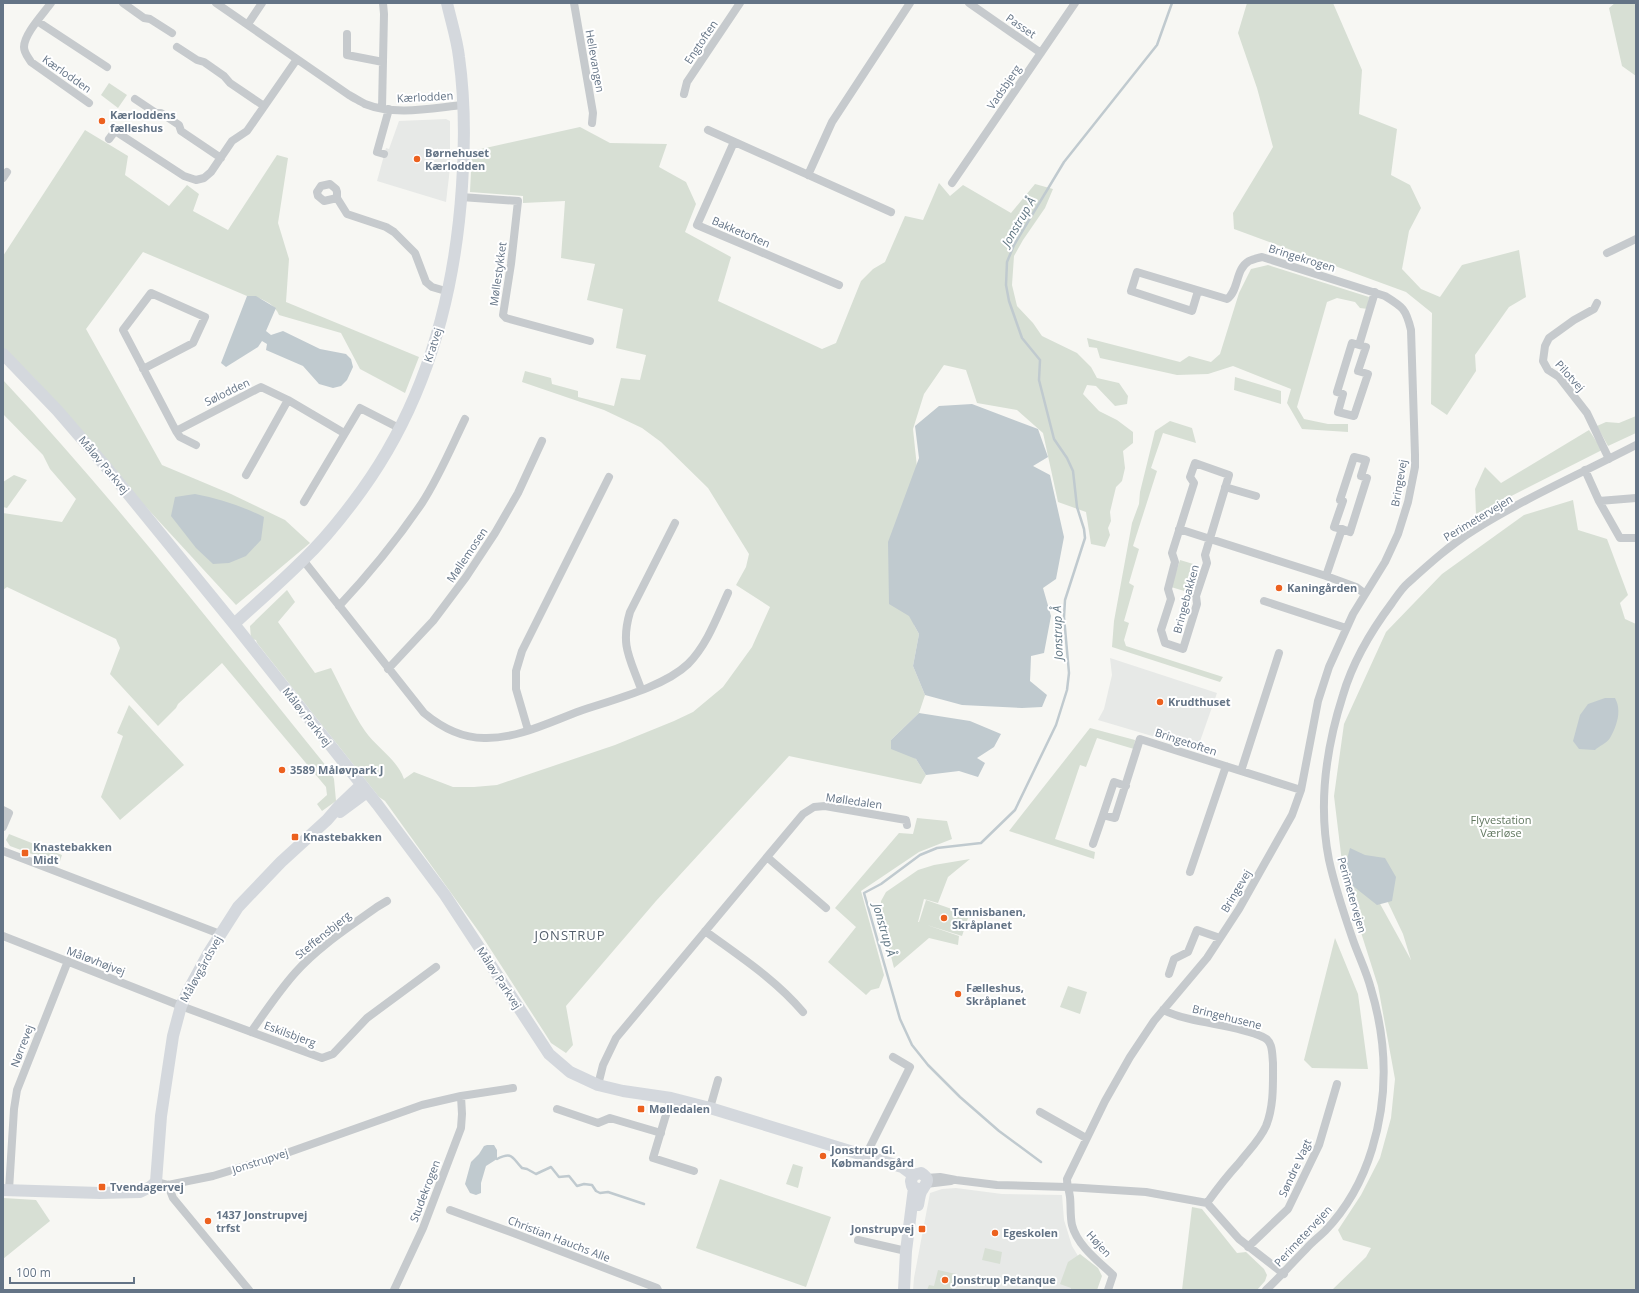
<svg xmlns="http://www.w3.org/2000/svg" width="1639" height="1293" viewBox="0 0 1639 1293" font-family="'Open Sans',sans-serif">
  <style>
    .built { fill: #e7e9e7 }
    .green { fill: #d7dfd4; fill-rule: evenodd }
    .water { fill: #c0cacf }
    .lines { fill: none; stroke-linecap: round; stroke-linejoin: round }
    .stream { stroke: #c0cacf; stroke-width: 2.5 }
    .street { stroke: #c6cacd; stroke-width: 8 }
    .secondary { stroke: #d4d8dd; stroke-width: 12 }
    .poi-dot { fill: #ec611f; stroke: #fff; stroke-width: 1.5 }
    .labels { text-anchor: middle; stroke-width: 4; stroke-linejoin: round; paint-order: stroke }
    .street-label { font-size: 11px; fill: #647486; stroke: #fff }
    .poi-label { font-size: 11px; font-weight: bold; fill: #647486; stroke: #fff; text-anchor: start }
    .park-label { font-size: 11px; fill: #627860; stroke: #fff }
    .water-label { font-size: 12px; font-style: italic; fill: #607683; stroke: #fff }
    .quarter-label { font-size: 13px; letter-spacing: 1px; fill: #535e6b; stroke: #fff }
  </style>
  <rect width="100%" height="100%" fill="#f7f7f3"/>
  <path class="built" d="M446,119L450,121V168L446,202L377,181L386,148L389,149L399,121Z
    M1110,658L1217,693L1198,747L1196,749L1098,720L1104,709L1112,675Z
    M956,1188L1002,1194L1062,1195L1064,1220L1072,1246L1095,1284L1093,1290H913L914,1278L930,1193L942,1189Z"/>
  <path class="green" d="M1247,3H1333L1362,70L1359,114L1397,129L1391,175L1410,185L1421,208L1409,231L1402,269L1421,289L1440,297L1462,265L1519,250L1526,297L1509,307L1475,355L1476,371L1447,415L1431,404L1432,313L1406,292L1234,229L1233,213L1273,147L1257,88L1238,33Z
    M1615,3H1636V76L1622,66L1609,8Z
    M109,83L127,95L118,108L101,95Z
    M580,127L610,143L667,144L659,167L686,182L696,204L685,232L731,257L718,301L822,349L836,343L861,281L873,269L885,262L905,216L923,220L939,183L950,196L963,185L1011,213L1035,184L1053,189L1045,208L1023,240L1014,256L1012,285L1017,306L1033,323L1042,336L1077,353L1091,367L1097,378L1119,383L1128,396L1127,404L1115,406L1096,386L1087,385L1083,394L1099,411L1117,420L1133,432V443L1123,451L1125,468L1122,481L1116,487L1110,512L1111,521L1108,528L1110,535L1105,547L1091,544L1086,512L1058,502L1043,433L1017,410L977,403L966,370L944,365L924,394L913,429L918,477L914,625L919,634L913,666L925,695L919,713L891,740L916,759L926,775L921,784L789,756L656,901L566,1006L573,1045L566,1053L551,1043L546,1035L482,936L385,801L379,797L257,643L256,640L251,639L250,626L287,590L295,602L278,622L315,673L331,668C342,689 352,712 365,731C377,748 397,759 404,779L414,772L453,787H474L497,785L615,745L674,721L693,712L723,687L752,647L770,607L736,585L746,567L749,554L708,488L661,442L642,428L604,410L522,382L525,371L551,378L552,384L578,391V397L614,406L621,378L640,380L646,355L616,348L623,309L587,300L595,264L561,258L565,201L523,203V196L470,192L472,151Z
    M85,130L128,156L125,175L169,206L187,185L199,194L193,211L228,230L277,155L288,158L278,223L289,259L286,302L419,357L405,393L360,369L341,333L279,315C275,304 259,296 247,296L143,252L86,329L162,465L231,494L285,520L310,543L236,605L145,506L35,379L3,348V256Z
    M1268,265L1369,297L1368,309L1360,308L1355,302L1337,298L1327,302L1297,407L1304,419L1328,424H1348V432L1302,429L1287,403L1291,389L1233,366L1208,374L1177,375L1100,358L1097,348L1089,347L1087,338L1180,362L1189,356L1211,362L1220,354L1239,293L1251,269Z
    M1235,377L1281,391V404L1234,390Z
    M3,380C119,504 224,640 331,772L334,779L336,801L322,811L317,804L327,795L326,787L222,663L178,704L176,708L158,726L110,674L120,648L116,639L7,587L3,590V513L62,522L76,499L50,469L43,455L3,414Z
    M1636,416V433L1608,446L1597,426L1606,422L1619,423Z
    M1170,421L1192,428L1196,443L1163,433L1151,468L1157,471L1133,546L1139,549L1129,583L1134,586L1124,621L1129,623L1124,640L1126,646L1223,677L1220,682L1112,647L1114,621L1132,523L1139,504L1140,492L1155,431Z
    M1589,430L1602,450L1476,514L1475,489L1485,467L1501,483Z
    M14,475L27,480L7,508L3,507V482Z
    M1573,500L1578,530L1607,539L1628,595L1620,603L1625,619L1636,624V1290H1332L1366,1257L1371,1248L1343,1240L1338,1230L1361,1195L1380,1158L1391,1118L1395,1079L1378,986L1344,879L1334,796L1344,724L1386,632L1442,574L1524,515ZM1372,869L1403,934L1411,960L1368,882Z
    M1180,560L1200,566L1191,593L1171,587Z
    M129,705L184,765L120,820L101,797L123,736L117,733Z
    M1090,728L1135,740L1134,749L1097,738L1086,767L1080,765L1055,839L1095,852L1094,859L1009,831Z
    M917,818L947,821L952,839L919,852L861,891L884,975L879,988L871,990L866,995L828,962L856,927L835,908L899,833L913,834Z
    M9,834L62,855L59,864L10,846L6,840Z
    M970,859L948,877L938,903L924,899L918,922H919L926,900L969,915L962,936L927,925L959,936L958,945L929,938L894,968L881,917V901L886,892L918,870L934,865Z
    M1335,938L1358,994L1368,1069L1312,1068L1304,1060Z
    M1068,986L1087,992L1080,1014L1060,1007Z
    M793,1164L803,1167L798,1188L786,1184Z
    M720,1179L831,1217L806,1287L696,1248Z
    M3,1198L36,1200L50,1221L3,1259Z
    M1192,1207L1202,1209L1237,1253L1246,1252L1264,1269L1267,1275L1265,1281L1257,1290H1182Z
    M985,1248L1002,1252L1000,1264L982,1260Z
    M1080,1254L1098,1268L1102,1276L1097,1290H1071V1288L1060,1284L1068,1262Z
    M938,1270L956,1274L952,1290H927L929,1285L934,1286Z"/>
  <path class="water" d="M247,296H256L276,308L266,331L271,335L283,331L320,349L346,354L351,359L353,367L347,380L341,386L333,388L319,384L303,366L266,350L267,344L262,341L258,347L226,367L221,363Z
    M972,404L1038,429L1048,457L1033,466L1050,475L1064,537L1056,579L1043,588L1051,616L1044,653L1031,656L1030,681L1047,695L1042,707L1022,708L962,705L925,695L913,666L919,634L909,616L889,604L888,542L919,458L915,426L939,406Z
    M195,494C220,499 242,506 264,517L261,540L246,556L229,563L213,564L196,548L171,516L175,497Z
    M1605,698H1615C1622,710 1617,726 1610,738C1607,743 1599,746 1595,750L1579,749L1573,741L1580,715L1588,704Z
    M919,713L970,721L1001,734L994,747L977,758L985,763L978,777L959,771L926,775L916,759L891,749V740Z
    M1350,848L1365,855L1385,858L1396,877L1392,901L1377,905L1353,886L1344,870Z
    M487,1145H494L497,1150V1159L486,1166L481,1183V1193L476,1195L470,1193L465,1184L471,1162L479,1154L484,1146Z"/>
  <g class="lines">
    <path class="stream" d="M497,1159C513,1151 512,1158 522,1168L527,1169L536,1174L551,1167L559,1177L569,1176L577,1186L584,1184L592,1185L596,1191L600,1193L608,1192L644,1204
      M1041,1162L999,1131L960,1097L928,1065L912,1045L900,1019L864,893L881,884L920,855L937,848L981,843L1015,810L1056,725L1067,690L1069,673L1064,617L1065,600L1085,538L1084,529L1077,507L1073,471L1067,458L1054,439L1039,380L1040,360L1022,338L1009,301L1006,285L1007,262L1014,245L1064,162L1157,45L1172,3"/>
    <path class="street" d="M51,3C43,14 24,34 24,47C24,53 28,57 31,62L89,103
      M123,3L144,18L150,19L172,33
      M216,3L349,95C354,98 360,101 365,104C395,116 432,108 463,105
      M574,3L593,113L592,123
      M969,3L1041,53
      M37,21L107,67
      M248,24L262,3
      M347,34V55L383,62
      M177,47L197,60L204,62L224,76L230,83L264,106
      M684,94L687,82L740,3
      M135,99L156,113H161L179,125L181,131L221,158
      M382,108L384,14L383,3
      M708,130L891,212
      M109,139L115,131L184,176L196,180L204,178L211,172L232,141L247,131L297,59
      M734,142L697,225L839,285
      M384,154L377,152L389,109
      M808,175L832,122L910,3
      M3,178L7,172
      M952,183L1075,3
      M461,197L518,201L511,264L503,315L506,318L590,341
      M337,198L324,201L318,196L317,192L321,186L330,184L336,189L337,192V198L347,214L386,227L394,232L415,253L426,282L432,287L449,292
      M1607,253L1636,239
      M1597,303L1594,309L1574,320L1549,338L1545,346L1543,361L1548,370L1559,377L1587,413L1609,459
      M1359,345L1366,347L1358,371L1368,374L1354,416L1338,412L1343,394L1337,392L1352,343L1359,345L1375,292
      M143,369L193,343L205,317L151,293L123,330L176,431L180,437L196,445
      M176,431L261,387L288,400L344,433
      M1195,463L1229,475L1205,555L1207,563L1196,596L1197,604L1183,649L1165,643L1161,630L1171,599L1168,589L1175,562L1172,553L1194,483L1190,477Z
      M1585,470L1599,501L1620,538H1636
      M246,475L288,400
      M1225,487L1256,496
      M1599,501L1636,498
      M304,502L360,408L399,428
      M1179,529L1326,576L1356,587L1364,593
      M303,560L424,713C441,727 462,738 484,738C517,739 550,722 580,711C612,700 664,687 688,664C707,645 717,617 728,593
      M1326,576L1342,529L1350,532L1367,478L1361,476L1366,460L1354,457L1340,500L1343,501L1334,527L1342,529
      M1264,601L1346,628
      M339,606C369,574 397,540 422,503C439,477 451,448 465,419
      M388,669L433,621L466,577L495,533L518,493L542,441
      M641,689C630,658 620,646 630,612L675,523
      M528,730L516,689V671L522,651L609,477
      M1241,771L1279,653
      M3,810L9,813L3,827
      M1103,815L1114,782L1126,786
      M1093,844L1103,815L1115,818L1140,739L1301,790
      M3,851L220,934
      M767,857L826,908
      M1190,872L1226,766
      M705,931C739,956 775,979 803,1012
      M3,936L181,1006L322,1058L333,1054L367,1018L436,967
      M1169,974L1174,959L1188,952L1197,930L1220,938
      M1163,1010C1195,1025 1232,1023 1263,1037C1273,1041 1272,1053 1273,1063C1273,1084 1274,1106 1266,1126C1260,1140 1248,1151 1239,1163C1227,1176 1217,1189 1207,1203
      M251,1032C265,1012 279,991 295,973C318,947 349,927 377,907L387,901
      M598,1085L603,1065L616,1038L803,814L814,807L825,806L906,820L907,825
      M671,1098L653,1158L694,1171
      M710,1108L718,1080
      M557,1109L598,1123L610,1118L661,1133
      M1040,1112L1086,1138
      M865,1157L910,1067L893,1057
      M926,1178L940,1177L956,1180L997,1185L1067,1187L1146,1192L1207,1203L1239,1239L1284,1274
      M156,1182L168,1185L213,1176L281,1155L422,1105L461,1096L513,1088
      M926,1184L951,1181
      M168,1185L173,1198L249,1290
      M9,1190L14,1109L17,1090L68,961
      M450,1210L516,1234L657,1288L658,1290
      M858,1240L906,1251
      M1248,1247L1288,1209L1319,1145L1337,1084
      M394,1290L423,1228L461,1128L462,1114L461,1096
      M1108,1290L1113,1275C1098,1261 1077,1245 1072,1225C1070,1216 1071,1206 1070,1197C1069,1190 1067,1185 1067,1179L1105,1101L1130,1057L1154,1021L1207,958L1239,909L1292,815L1301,790L1318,701L1329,667L1353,614L1385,562L1398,534L1408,502L1415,467V455L1411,330C1406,309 1403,307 1385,296L1262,257C1258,258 1253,259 1249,261C1235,269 1239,291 1227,299L1137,272L1131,291L1192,311L1198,291
      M1266,1290C1280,1277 1293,1262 1306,1249C1312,1242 1319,1237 1325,1231C1347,1208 1363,1179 1372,1149C1388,1097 1387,1042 1371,989C1367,973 1359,957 1353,940C1344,914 1335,887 1329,860C1318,805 1326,748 1343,695C1353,661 1371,631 1392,603C1397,596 1402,588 1408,583C1429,564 1450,545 1474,530C1525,498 1582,473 1636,445"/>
    <path class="secondary" d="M3,354L57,410L107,468L234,624L377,804L445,895L549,1054L570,1072L598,1085L623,1091L671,1098L710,1108L902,1167L913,1175
      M234,624C257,603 281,582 303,560C325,539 344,515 362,490C426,401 455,295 462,186C465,143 465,100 459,57C457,39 451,21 447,3
      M340,812L367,792
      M3,1190L100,1193L140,1192L150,1187L156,1182L161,1116L173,1036L181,1006L189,989L208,954L238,907L281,862L327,820L340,805L361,785
      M918,1205C919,1201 919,1196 921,1192C924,1185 933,1180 921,1173L913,1175L911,1181L912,1186L917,1189H923
      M904,1290L906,1251L914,1188"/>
  </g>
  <g class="poi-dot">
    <circle cx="102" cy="121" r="4"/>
    <circle cx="417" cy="159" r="4"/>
    <circle cx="1279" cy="588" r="4"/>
    <circle cx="1160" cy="702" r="4"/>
    <circle cx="282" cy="770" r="4"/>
    <rect x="291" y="833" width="8" height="8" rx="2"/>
    <rect x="21" y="849" width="8" height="8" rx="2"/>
    <circle cx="944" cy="918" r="4"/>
    <circle cx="958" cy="994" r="4"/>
    <rect x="637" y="1105" width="8" height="8" rx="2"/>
    <circle cx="823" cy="1156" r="4"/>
    <rect x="98" y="1183" width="8" height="8" rx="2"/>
    <circle cx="208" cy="1221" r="4"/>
    <rect x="918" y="1225" width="8" height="8" rx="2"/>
    <circle cx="995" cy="1233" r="4"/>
    <circle cx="945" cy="1280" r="4"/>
  </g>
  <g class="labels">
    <g class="street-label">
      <text transform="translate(1021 26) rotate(35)" y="4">Passet</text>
      <text transform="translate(701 42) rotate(-56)" y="4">Engtoften</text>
      <text transform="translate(595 61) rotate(80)" y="4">Hellevangen</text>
      <text transform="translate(67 74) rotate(35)" y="4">Kærlodden</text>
      <text transform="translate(1004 87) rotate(-56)" y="4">Vadsbjerg</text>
      <text transform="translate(425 97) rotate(-3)" y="4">Kærlodden</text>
      <text transform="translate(741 232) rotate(23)" y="4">Bakketoften</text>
      <text transform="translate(1302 258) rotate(17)" y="4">Bringekrogen</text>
      <text transform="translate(498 274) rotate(-82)" y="4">Møllestykket</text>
      <text transform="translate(433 345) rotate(-72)" y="4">Kratvej</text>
      <text transform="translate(1570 376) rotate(48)" y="4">Pilotvej</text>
      <text transform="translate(227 392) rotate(-26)" y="4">Sølodden</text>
      <text transform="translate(104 465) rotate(50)" y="4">Måløv Parkvej</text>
      <text transform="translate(1399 483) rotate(-80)" y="4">Bringevej</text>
      <text transform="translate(1478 518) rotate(-31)" y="4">Perimetervejen</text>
      <text transform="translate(467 555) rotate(-56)" y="4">Møllemosen</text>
      <text transform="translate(1186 599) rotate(-75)" y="4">Bringebakken</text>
      <text transform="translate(307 717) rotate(52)" y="4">Måløv Parkvej</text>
      <text transform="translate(1186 742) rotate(18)" y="4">Bringetoften</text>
      <text transform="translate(854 801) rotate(8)" y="4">Mølledalen</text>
      <text transform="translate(1236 891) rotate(-59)" y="4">Bringevej</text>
      <text transform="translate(1352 895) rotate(74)" y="4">Perimetervejen</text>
      <text transform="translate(323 935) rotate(-39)" y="4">Steffensbjerg</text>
      <text transform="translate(96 961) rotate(21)" y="4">Måløvhøjvej</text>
      <text transform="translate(201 969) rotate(-61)" y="4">Måløvgårdsvej</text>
      <text transform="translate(499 978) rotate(57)" y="4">Måløv Parkvej</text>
      <text transform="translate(1227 1017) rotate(14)" y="4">Bringehusene</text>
      <text transform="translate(290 1034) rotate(20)" y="4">Eskilsbjerg</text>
      <text transform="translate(22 1046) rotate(-69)" y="4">Nørrevej</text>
      <text transform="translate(260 1161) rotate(-18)" y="4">Jonstrupvej</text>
      <text transform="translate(1295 1168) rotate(-65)" y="4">Søndre Vagt</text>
      <text transform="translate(425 1191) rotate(-69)" y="4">Studekrogen</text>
      <text transform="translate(1303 1236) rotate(-47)" y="4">Perimetervejen</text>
      <text transform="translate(559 1239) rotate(21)" y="4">Christian Hauchs Alle</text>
      <text transform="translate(1099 1244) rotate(48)" y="4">Højen</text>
    </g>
    <g class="poi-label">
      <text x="110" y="119">Kærloddens<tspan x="110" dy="13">fælleshus</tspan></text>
      <text x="425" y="157">Børnehuset<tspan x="425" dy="13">Kærlodden</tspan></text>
      <text x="1287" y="592">Kaningården</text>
      <text x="1168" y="706">Krudthuset</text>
      <text x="290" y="774">3589 Måløvpark J</text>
      <text x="303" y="841">Knastebakken</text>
      <text x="33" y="851">Knastebakken<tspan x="33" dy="13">Midt</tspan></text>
      <text x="952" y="916">Tennisbanen,<tspan x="952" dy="13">Skråplanet</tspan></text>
      <text x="966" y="992">Fælleshus,<tspan x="966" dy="13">Skråplanet</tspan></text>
      <text x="649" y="1113">Mølledalen</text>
      <text x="831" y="1154">Jonstrup Gl.<tspan x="831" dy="13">Købmandsgård</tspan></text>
      <text x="110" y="1191">Tvendagervej</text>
      <text x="216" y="1219">1437 Jonstrupvej<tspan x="216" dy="13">trfst</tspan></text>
      <text x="914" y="1233" text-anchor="end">Jonstrupvej</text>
      <text x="1003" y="1237">Egeskolen</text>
      <text x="953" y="1284">Jonstrup Petanque</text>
    </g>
    <g class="park-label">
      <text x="1501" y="824">Flyvestation<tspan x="1501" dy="13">Værløse</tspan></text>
    </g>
    <g class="water-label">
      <text transform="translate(1019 222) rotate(-60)" y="4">Jonstrup Å</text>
      <text transform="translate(1058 633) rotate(-92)" y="4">Jonstrup Å</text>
      <text transform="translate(884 930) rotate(74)" y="4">Jonstrup Å</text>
    </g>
    <g class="quarter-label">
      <text x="570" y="940">JONSTRUP</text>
    </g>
  </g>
  <rect width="1639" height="1293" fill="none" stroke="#647486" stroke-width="8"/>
  <path d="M10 1277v6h124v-6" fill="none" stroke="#647486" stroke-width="2"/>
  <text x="16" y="1277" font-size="12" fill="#647486" stroke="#ffffff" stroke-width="3" paint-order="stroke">100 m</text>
</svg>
